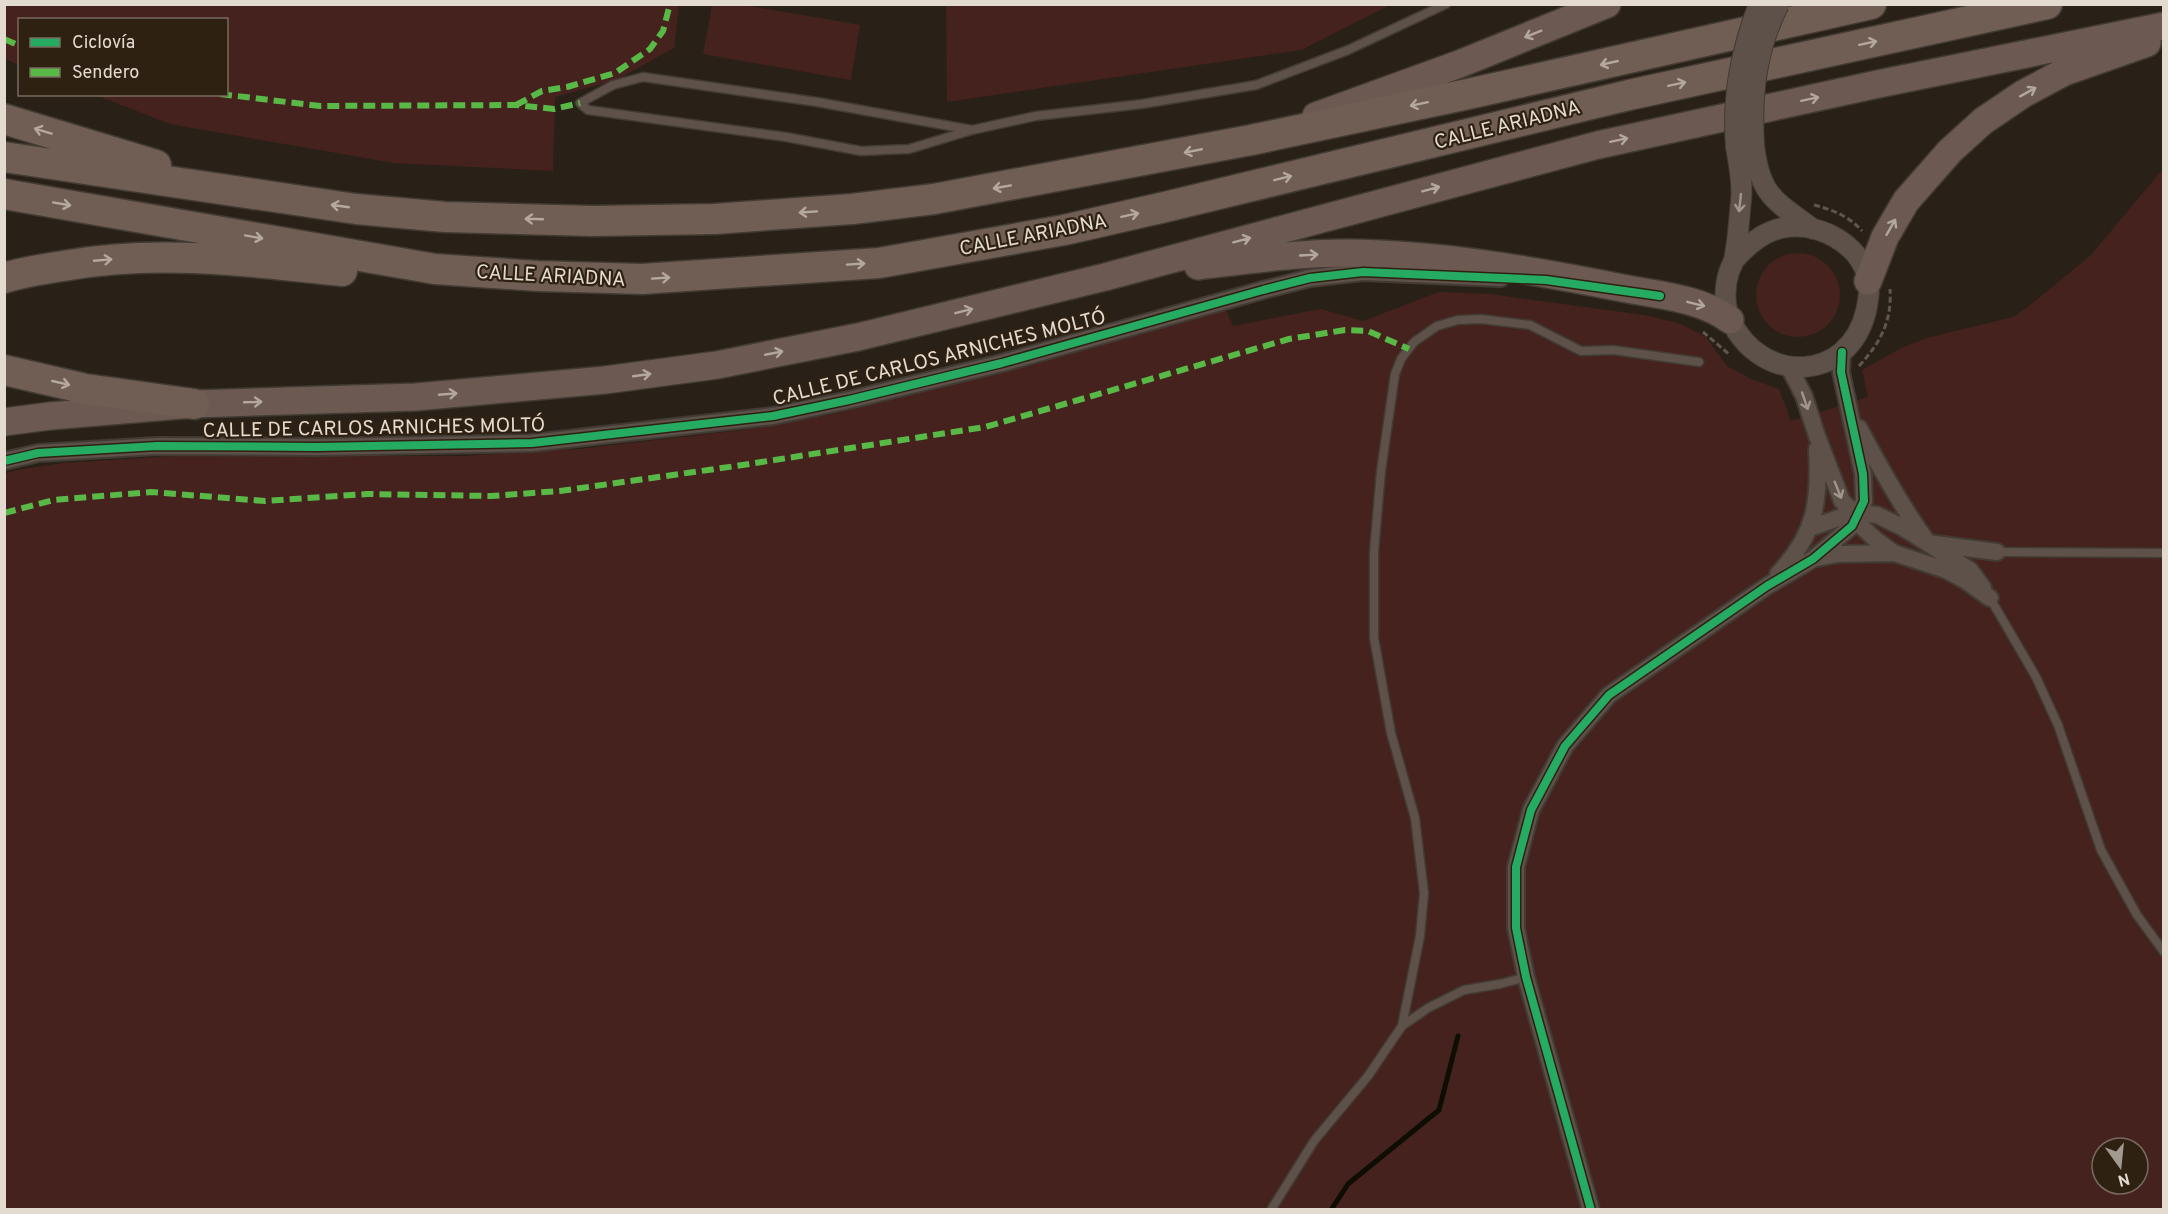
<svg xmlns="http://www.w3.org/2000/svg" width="2168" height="1214" viewBox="0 0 2168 1214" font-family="Overpass,sans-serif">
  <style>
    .green { fill: #45221e; fill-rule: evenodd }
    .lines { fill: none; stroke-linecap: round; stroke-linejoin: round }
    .stream { stroke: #0d0d02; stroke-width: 5 }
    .service-casing { stroke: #413b33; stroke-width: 11 }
    .minor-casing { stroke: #413b33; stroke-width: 20 }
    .tertiary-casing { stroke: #413b33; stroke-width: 22 }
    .trunk-casing { stroke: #413b33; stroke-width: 30 }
    .motorway-casing { stroke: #413b33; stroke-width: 33 }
    .path { stroke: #5f564f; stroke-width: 3; stroke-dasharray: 6 3; stroke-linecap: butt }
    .service { stroke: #5d514a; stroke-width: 8 }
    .minor { stroke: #5d514a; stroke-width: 16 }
    .tertiary { stroke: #5d514a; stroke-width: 20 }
    .trunk { stroke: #6c5a52; stroke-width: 27 }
    .motorway { stroke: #705d54; stroke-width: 30 }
    .tertiary-bridge-casing { stroke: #413b33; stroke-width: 22; stroke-linecap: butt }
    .tertiary-bridge { stroke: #5d514a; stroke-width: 20 }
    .quiet { stroke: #58b947; stroke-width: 6; stroke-dasharray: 12 6; stroke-linecap: butt }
    .cycleway-casing { stroke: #2f2112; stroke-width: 11 }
    .cycleway { stroke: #26ab63; stroke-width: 8 }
    .oneway { stroke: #b3a79e }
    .oneway2 { stroke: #b5a89e }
    .oneway3 { stroke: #a0968d }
    .labels { text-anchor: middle; stroke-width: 4.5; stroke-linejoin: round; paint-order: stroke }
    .street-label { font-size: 20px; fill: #e3dad0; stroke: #2f2112 }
  </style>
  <rect width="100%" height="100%" fill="#292118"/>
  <path class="green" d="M4,5H679L674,48L616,80L555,97L553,171L394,163L170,124L96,95L226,94V20H20L19,65L5,59Z
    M712,5H744L860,25L851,80L703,54Z
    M946,5V4L1390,5L1301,50L947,102Z
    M2163,169V1209H5L4,474L17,470L64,463L175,456H464L579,449L743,430L833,414L959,383L1226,310L1233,326L1321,309L1363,321L1439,292L1490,294L1644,315L1678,323L1705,336L1727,366L1751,379L1779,389L1791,421L1868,397L1862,370L1901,348L1927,338L2013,317L2028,307L2091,255ZM2102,1148H2138V1184H2102Z
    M1756 295a42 42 0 1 1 84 0a42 42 0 1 1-84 0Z"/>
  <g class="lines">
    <path class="stream" d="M1331,1210L1348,1184L1439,1110L1458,1036"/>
    <defs>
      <path id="service" d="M643,77L817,102L972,130L909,149L861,151L786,137L588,110L580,103L613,85Z
        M972,130L1036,116L1142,104L1256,85L1348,50L1446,4
        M1997,552L2164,553
        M1990,598L2036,677L2058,725L2101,850L2137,915L2164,952
        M1402,1026L1428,1008L1464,990L1500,984L1526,977
        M1271,1210L1314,1141L1368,1076L1402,1026L1420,936L1424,893L1415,818L1391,733L1374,638V552L1381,471L1395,374L1401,359L1414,342L1437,326L1458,320L1481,319L1530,325L1581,351L1613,350L1699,362"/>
      <path id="minor" d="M1789,367L1804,396L1817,436L1842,501L1858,517L1862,527L1876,540L1894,553L1946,570L1966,581L1990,598
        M1859,428C1880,468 1901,506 1928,543L1997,552
        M4,461L38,453L157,446L317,447L532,443L773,416L849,400L1002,363L1263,290L1310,278L1363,272L1501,278
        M1810,528L1844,516L1858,517L1868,514L1877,515L1902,527L1970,570L1983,588
        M1817,558L1838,554L1894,553
        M1778,574C1816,534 1820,501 1817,449
        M1591,1210L1526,977L1516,928V867L1531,810L1565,746L1609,695L1767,586L1813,559L1852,526L1864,501L1863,474L1841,372L1842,352"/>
      <path id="tertiary" d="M1754,145C1760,196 1774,200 1813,229
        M1734,260C1747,246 1762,232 1782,228C1817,221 1860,243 1868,279C1870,288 1868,302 1866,311C1849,383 1762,385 1731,321C1724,307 1724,288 1729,272C1730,268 1733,264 1734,260C1738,241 1739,220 1741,201C1743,183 1739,164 1736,147"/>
      <path id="trunk" d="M1316,116L1462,63L1607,4
        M1198,266C1248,260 1298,253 1348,253C1440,254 1532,270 1622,288C1657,295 1701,298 1730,320
        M1868,281L1885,237L1906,201L1950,151L1983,121L2023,94L2064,72L2147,43
        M4,422L50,416L194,404L416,397L605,380L717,365L858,337L1105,277L1598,145L1878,84L2164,26"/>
      <path id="motorway" d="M4,119L156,165
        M4,157L356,209L445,217L593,221L714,219L852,209L934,199L1251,140L1468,94L1871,4
        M4,194L435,269L538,276L642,279L879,263L1064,230L1165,207L1629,95L2047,4
        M4,278C23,272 43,269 63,266C157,249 248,261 342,271
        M4,370L86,389L194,404"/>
    </defs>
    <use href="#service" class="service-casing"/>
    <use href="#minor" class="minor-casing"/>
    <use href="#tertiary" class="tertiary-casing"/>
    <use href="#trunk" class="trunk-casing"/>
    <use href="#motorway" class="motorway-casing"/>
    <path class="path" d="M1814,205C1833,210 1849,216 1862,231
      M1703,332L1730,355
      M1859,366C1881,342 1892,321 1890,289"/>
    <use href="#service" class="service"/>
    <use href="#minor" class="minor"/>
    <use href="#tertiary" class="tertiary"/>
    <use href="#trunk" class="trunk"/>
    <use href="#motorway" class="motorway"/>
    <defs>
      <path id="tertiary-bridge" d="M1754,145C1751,96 1756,49 1779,4
        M1736,147C1732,96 1741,51 1759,4"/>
    </defs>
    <use href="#tertiary-bridge" class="tertiary-bridge-casing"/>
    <use href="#tertiary-bridge" class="tertiary-bridge"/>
    <path class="quiet" d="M4,39L20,46
      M220,94L320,106L516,105L554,109L580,103
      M516,105L542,91L567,87L615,73L650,49L663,31L670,4
      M4,513L54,500L151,492L265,501L367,494L491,496L560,491L736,466L985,427L1289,339L1345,330L1368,331L1409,349"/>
    <defs>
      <path id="cycleway" d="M4,461L38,453L157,446L317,447L532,443L773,416L849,400L1002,363L1263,290L1310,278L1363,272L1546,280L1660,296
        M1591,1210L1526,977L1516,928V867L1531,810L1565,746L1609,695L1767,586L1813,559L1852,526L1864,501L1863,474L1841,372L1842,352"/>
    </defs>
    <use href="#cycleway" class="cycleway-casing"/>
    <use href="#cycleway" class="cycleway"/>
  </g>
  <defs><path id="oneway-shaft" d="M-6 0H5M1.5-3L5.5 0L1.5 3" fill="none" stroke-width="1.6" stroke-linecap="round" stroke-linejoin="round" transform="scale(1.5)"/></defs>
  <g class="oneway">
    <use href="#oneway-shaft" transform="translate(1533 34) rotate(158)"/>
    <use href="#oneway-shaft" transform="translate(2028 92) rotate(-29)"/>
    <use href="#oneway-shaft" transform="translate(1810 99) rotate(-12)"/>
    <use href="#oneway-shaft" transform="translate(1619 140) rotate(-12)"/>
    <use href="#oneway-shaft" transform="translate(1431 189) rotate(-15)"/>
    <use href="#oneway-shaft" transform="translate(1891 227) rotate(-60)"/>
    <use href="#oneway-shaft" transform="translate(1242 240) rotate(-15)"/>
    <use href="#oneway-shaft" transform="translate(1309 255) rotate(-3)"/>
    <use href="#oneway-shaft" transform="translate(1696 304) rotate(14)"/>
    <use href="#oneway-shaft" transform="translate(964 311) rotate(-14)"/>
    <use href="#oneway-shaft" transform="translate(774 353) rotate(-11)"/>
    <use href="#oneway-shaft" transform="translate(642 375) rotate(-8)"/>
    <use href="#oneway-shaft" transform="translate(448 394) rotate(-5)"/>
    <use href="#oneway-shaft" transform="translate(253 402) rotate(-2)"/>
  </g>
  <g class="oneway2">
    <use href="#oneway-shaft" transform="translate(1868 43) rotate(-12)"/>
    <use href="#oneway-shaft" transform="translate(1609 63) rotate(167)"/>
    <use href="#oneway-shaft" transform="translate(1677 84) rotate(-12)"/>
    <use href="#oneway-shaft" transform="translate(1419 104) rotate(168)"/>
    <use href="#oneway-shaft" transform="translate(43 131) rotate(-163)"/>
    <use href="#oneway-shaft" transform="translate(1193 151) rotate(169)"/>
    <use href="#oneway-shaft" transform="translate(1283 178) rotate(-14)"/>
    <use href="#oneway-shaft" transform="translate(1002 187) rotate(170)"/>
    <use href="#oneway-shaft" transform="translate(62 204) rotate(10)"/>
    <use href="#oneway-shaft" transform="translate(340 206) rotate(-172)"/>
    <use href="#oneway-shaft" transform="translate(808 212) rotate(176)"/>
    <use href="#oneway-shaft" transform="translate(1130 215) rotate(-12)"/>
    <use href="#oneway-shaft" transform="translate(534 219) rotate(-178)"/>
    <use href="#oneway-shaft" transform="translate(254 237) rotate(10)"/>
    <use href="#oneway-shaft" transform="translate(103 260) rotate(-5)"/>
    <use href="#oneway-shaft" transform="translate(856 264) rotate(-4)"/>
    <use href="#oneway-shaft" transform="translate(661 278) rotate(-4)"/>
    <use href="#oneway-shaft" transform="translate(61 383) rotate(13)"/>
  </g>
  <g class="oneway3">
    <use href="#oneway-shaft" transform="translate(1740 203) rotate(96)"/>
    <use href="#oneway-shaft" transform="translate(1805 401) rotate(71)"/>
    <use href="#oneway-shaft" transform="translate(1838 490) rotate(68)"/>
  </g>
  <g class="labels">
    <g class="street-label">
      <text transform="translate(1507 124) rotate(-14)" y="7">CALLE ARIADNA</text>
      <text transform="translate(1033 234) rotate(-11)" y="7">CALLE ARIADNA</text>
      <text transform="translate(551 275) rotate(3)" y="7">CALLE ARIADNA</text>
      <text transform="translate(939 357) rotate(-14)" y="7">CALLE DE CARLOS ARNICHES MOLTÓ</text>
      <text transform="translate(374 427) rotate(-1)" y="7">CALLE DE CARLOS ARNICHES MOLTÓ</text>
    </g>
  </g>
  <rect width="2168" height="1214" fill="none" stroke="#e3dad0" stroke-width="12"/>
  <rect x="18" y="18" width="210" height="78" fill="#2f2112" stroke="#776b5e" stroke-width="1.5"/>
  <rect x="30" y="38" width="30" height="9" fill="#26ab63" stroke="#776b5e" stroke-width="1.5"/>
  <text x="72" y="48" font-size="18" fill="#e3dad0">Ciclovía</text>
  <rect x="30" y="68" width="30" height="9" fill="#58b947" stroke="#776b5e" stroke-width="1.5"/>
  <text x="72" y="78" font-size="18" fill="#e3dad0">Sendero</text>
  <g transform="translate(2120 1166) rotate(165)"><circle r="28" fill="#2f2112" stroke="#776b5e" stroke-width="1.5"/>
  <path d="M0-4.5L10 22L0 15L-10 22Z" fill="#a29990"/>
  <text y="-9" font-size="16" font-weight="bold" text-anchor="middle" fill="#e3dad0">N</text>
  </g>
</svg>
